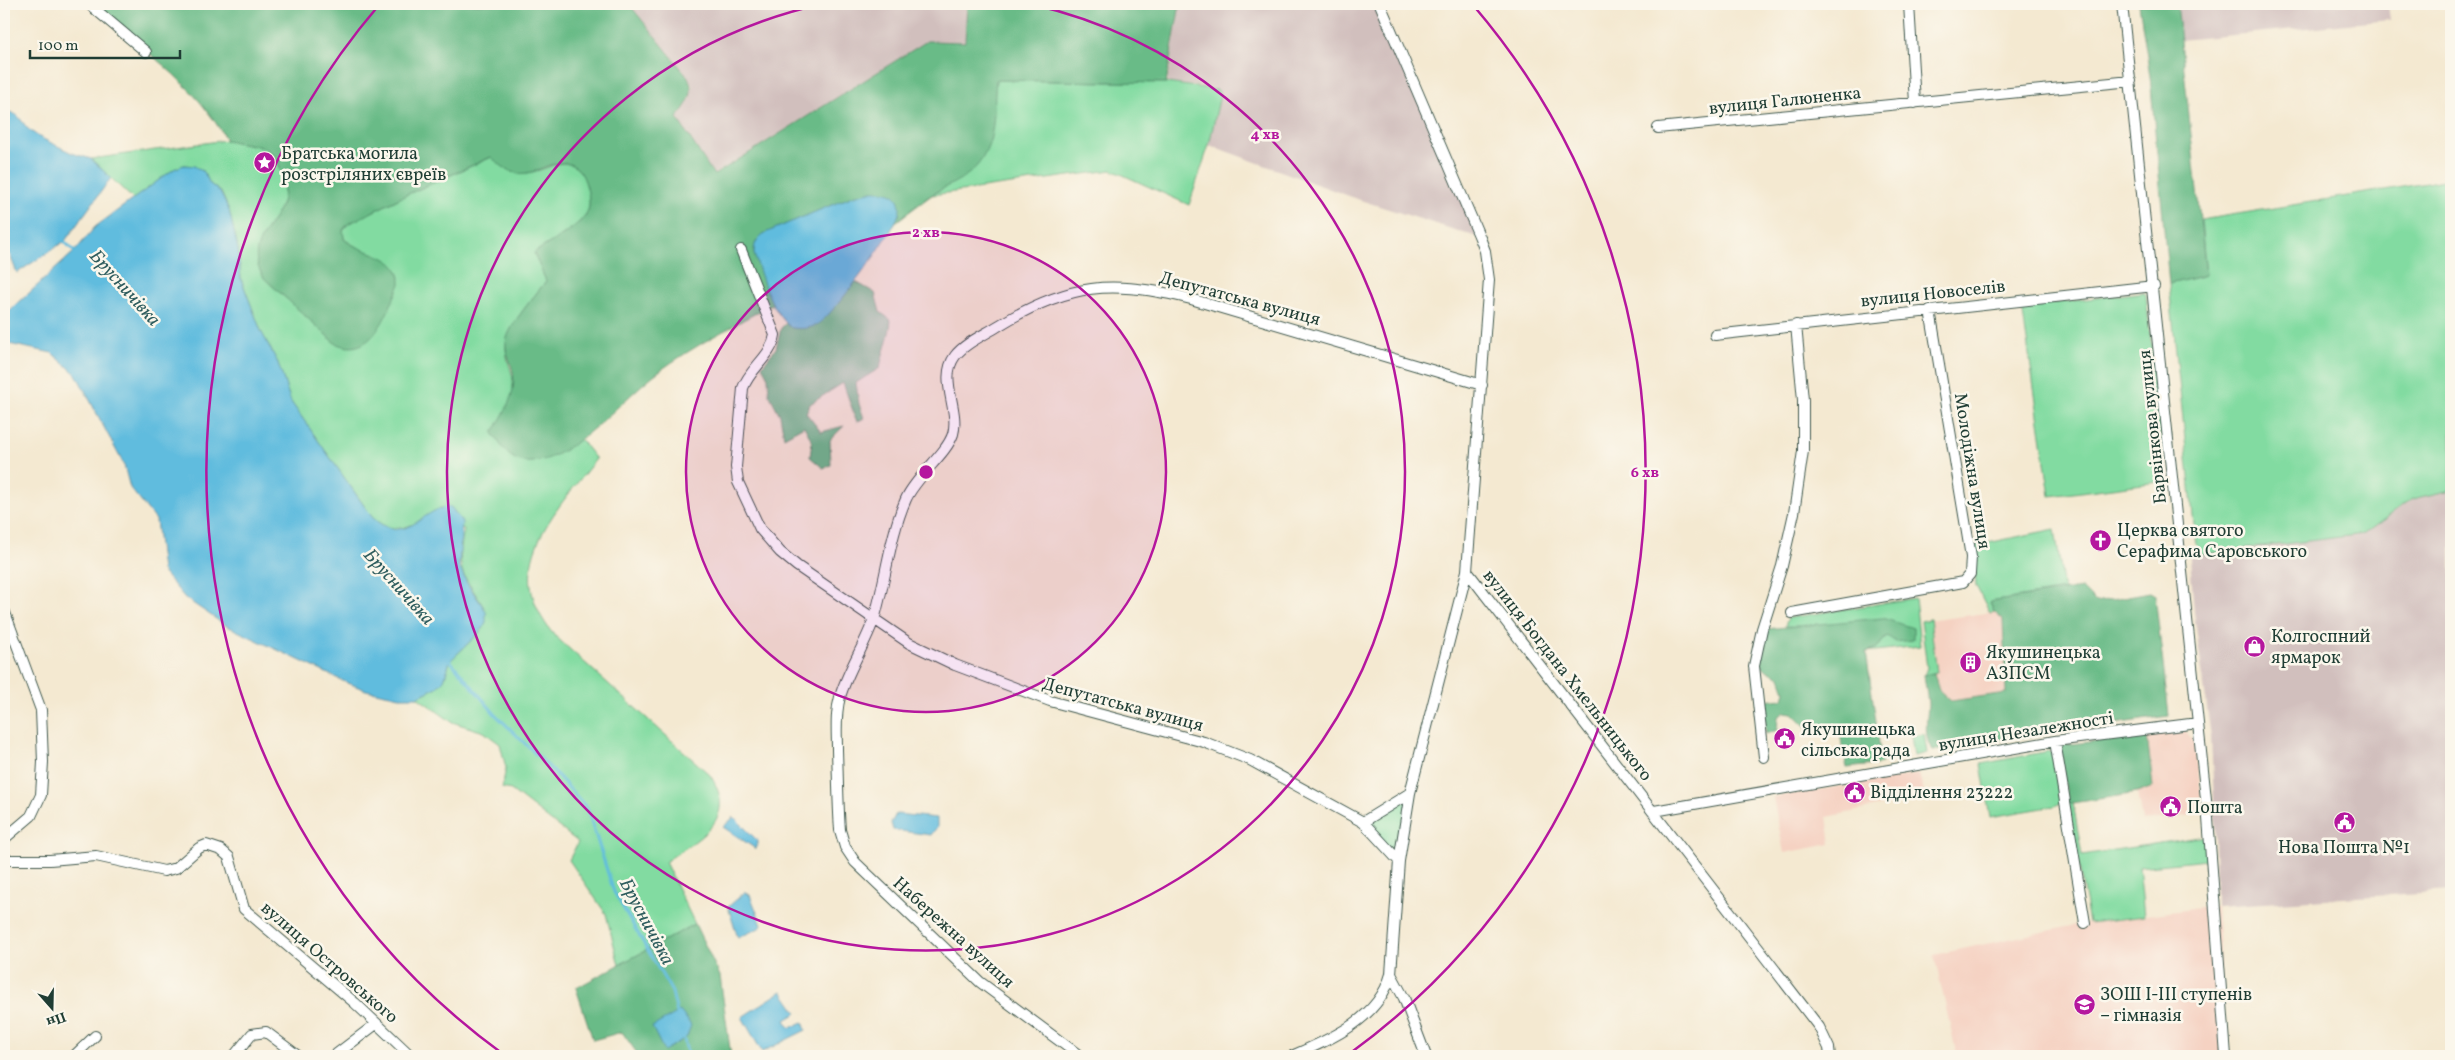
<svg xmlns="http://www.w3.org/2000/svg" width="2455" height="1060" viewBox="0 0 2455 1060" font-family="Vollkorn,serif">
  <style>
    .built { fill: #f5d2c2 }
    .industrial { fill: #d1bfbd }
    .green { fill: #82dba1; stroke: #508c6a }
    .forest { fill: #69bb87; stroke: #447c5e }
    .water { fill: #60bcde; stroke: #407c89 }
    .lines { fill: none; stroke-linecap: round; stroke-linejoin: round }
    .stream { stroke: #60bcde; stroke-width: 3 }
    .minor-casing { stroke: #3f574c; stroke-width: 12 }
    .minor { stroke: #fff; stroke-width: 10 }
    .ring { fill: none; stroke: #b5179e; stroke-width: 2.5 }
    .labels { text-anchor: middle; stroke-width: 5; stroke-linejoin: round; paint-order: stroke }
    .street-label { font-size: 18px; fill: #1f3d34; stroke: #fbf7ec }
    .poi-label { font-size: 18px; fill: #1f3d34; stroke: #fbf7ec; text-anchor: start }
    .water-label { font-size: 19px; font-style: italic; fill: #2f5d5e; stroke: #fbf7ec }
    .centre { fill: #b5179e; stroke: #fbf7ec; stroke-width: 2.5 }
    .ring-label { font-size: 15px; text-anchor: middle; font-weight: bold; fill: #b5179e; stroke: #fbf7ec; stroke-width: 5; stroke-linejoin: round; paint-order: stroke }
  </style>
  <rect width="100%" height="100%" fill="#fbf7ec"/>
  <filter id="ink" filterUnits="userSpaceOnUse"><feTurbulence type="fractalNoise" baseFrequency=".02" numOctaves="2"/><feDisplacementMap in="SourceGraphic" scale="10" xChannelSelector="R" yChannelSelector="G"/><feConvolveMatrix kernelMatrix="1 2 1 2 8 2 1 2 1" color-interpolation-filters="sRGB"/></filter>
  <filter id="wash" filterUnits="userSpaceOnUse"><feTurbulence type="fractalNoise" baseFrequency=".0096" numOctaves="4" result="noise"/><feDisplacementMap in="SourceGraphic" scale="20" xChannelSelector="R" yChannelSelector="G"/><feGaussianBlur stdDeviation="1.12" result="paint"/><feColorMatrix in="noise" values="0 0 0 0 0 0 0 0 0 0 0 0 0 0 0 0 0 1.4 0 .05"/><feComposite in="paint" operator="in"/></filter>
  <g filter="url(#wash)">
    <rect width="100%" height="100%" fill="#f4e9d1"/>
    <path class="built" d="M1994,612L2003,620L2006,694L1951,701L1939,690L1934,673L1927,621Z
      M2185,730L2195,743L2203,810L2187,816L2142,821L2137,793L2153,787L2147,735Z
      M1919,774L1925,797L1827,817L1831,844L1784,853L1773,797Z
      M2216,906L2226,1056H1957L1934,955L2085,923Z"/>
    <path class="industrial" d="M629,4H967L965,42L927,41L713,175L677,118L690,99L692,85L688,77Z
      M1180,4H1380L1480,238L1360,200L1209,145L1220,95L1214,88L1167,83Z
      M2177,4H2388L2390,20L2180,40Z
      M2451,490V891L2216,906L2215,823L2211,737L2194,612L2190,556L2364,534L2412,499Z"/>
    <path class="green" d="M996,80L1167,83L1218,90L1220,95L1209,145L1189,205L1112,170L932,195L893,224L896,214Z
      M226,140C238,143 253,144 264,148C273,152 278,159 280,168C282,175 285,184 284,191C283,224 239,242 265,279L335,343L397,291L400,276L344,239L343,230L348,224L408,194L492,157C516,176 522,177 551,166C557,164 563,162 569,164C579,167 583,175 586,184C588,192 591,202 588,210C582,226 548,243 534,253L546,281C533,299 504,328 506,350C508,369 516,373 512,396L576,430L580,439L596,459C554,514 498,567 554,635L710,775C740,821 698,838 665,862L695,924L619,965L606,914L569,860L578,842L511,790L502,788L506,768L500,744L484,732L452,722L417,697L437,687L444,680L450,661L483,629L486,611C464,572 455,578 464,529L426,518C407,529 389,534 372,517L291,402L278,363L261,331L241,279L238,249L229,210L221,192L210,184L204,172L194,166L184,165L174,169L133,199L91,159Z
      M2451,179V490L2412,499L2364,534L2197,555L2169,284L2206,275L2201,220Z
      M2144,292L2146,295L2166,481L2050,496L2022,307Z
      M2055,529L2064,590L1990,602L1994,612L1990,613L1976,586L1973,546Z
      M1915,598L1920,646L1866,652L1877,648L1887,636L1912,628L1785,626L1788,618Z
      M1930,619L1937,672L1924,675L1927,668L1921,621Z
      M1924,734L1927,753L1914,756L1911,736Z
      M2049,751L2053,756L2060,803L2055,806L1990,817L1981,764Z
      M1410,793L1399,861L1363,822Z
      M2068,802L2073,803L2082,855L2206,836L2207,860L2139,867L2144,916L2089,923Z"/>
    <path class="forest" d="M89,4H629L688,77C696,94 687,104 677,118L714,175L927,41L965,42L967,4H1180L1166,83L996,80C994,99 995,123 990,141C979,175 961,178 933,194C919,202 906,214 893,224L900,214L873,191L853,196L765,233C756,239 754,244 754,254L773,304C734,325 694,346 658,372C625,396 573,459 533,462C511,464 503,449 493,433C503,414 517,395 513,372C511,362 505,353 506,342C509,324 535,296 546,281L534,253C548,243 582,226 588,211C591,202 588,192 586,184C583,175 579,167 569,164C549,158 531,181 510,171C503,168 497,162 491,157L408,194L348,224L343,230L344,239C362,255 402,253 400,284C387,312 373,361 335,343L265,279C238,241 283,225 284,191C285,184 282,175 280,168C278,159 274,152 264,148C253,144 238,143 226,140C196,83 138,46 89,4Z
      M2139,4H2177L2206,275L2169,284L2150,76Z
      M856,282L875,293L880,312L891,320C890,337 883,351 880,368L856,383L859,404L864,418L857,422L843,383L810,404L806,413L821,432L844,426L830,440L831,465L823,468L810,457L812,441L804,426L784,437L780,415L769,394L768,377L762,366L776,348L781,328L786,323L792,328L820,323Z
      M2082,588L2096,602L2150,592L2155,595L2169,716L1933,750C1922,738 1928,717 1928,703C1927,694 1925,684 1924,675L1934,673L1939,690L1951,701L2006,693L2003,620L1994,612L1990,602Z
      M1882,618L1913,628V640L1896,642L1887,636L1877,648L1866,652L1882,764L1847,768L1839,729H1808L1792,713L1785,712L1778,717L1777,730L1766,734L1763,701L1783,699L1785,691L1780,677L1768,671L1760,664L1766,629Z
      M2147,735L2153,787L2137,793L2073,803L2068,802L2059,748L2064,745Z
      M695,924L720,976L731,1056H639L622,1032L593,1040L576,988Z"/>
    <path class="water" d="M4,109L18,116L28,129L39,137L72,153L91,159L111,178L65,241L17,273L7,248L4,247Z
      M184,165L194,166L204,172L210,184L220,192L229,210L238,249L241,279L261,331L278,363L291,402L372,517C407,550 423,505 451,507L462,522L459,566L467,583L486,611V622L483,629L450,661L444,680L437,687L417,697H400L366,690L343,681L225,625L185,598L162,571L156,520L130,488L124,465L76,374L52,353L4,343V316L75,251L95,227L174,169Z
      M873,191C886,191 900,192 900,209C900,226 834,314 818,324C809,329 802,329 792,328C770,311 763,280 754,254C754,244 756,239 765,233L853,196Z
      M896,814L937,818V827L931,835L893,830L891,823Z
      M734,817L758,841L756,849L723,827Z
      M745,892L750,895L762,925L761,927L738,938L728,907Z
      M782,991L797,1013L785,1020L790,1028L803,1022L806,1030L762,1052L742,1017Z
      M680,1011L691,1025L687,1037L664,1051L652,1027Z"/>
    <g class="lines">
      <path class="stream" d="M62,239L77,254
        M448,658L495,714L559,777L587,808L614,892L672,992L678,1017
        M683,1035L688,1056"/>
    </g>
  </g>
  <g filter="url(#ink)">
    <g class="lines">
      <defs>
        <path id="minor" d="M89,4L146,52
          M1380,4L1480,238L1485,251L1489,280L1467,571L1819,1027L1829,1048L1830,1056
          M1909,4L1915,103
          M2122,4L2208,818L2226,1056
          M1658,128L2131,81
          M741,250L775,335C772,356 750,368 743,388L736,467L738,482L760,529L780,552L797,566L909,643L955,665L1050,701L1204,742L1250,760L1363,822L1399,861
          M1715,335L2154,286
          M4,610L41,710L43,762L41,795L31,816L4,839
          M1792,613L1963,582L1970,574L1971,557L1930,310
          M2055,741L2085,923
          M1764,757L1754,666L1762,629L1782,566L1794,513L1803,451V400L1796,325
          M1654,811L2055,741L2198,723
          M1363,822L1410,793
          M4,860H50L96,856L164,871L176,868L199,848L206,845L221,850L229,857L244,909L355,1003L411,1056
          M1391,974L1404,998L1426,1056
          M74,1056L95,1036
          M234,1056L252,1034L266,1032L298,1056
          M334,1056L376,1024
          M1080,1056L980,982L855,862L845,847L840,830C838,803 838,777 837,750C837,732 835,714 840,697C848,669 866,644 875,616C886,578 890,535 906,499C917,475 946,455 953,434C960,409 938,379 955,356C965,343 984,335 998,326C1068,283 1113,279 1191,299L1482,385
          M1292,1056C1331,1039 1379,1019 1391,974L1399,861L1410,793L1467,571"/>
      </defs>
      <use href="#minor" class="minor-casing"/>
      <use href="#minor" class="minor"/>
    </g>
  </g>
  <circle cx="926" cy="472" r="240" fill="#b5179e" fill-opacity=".12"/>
  <g class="ring">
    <circle cx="926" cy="472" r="240"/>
    <path d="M1030 4A479 479 0 1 1 822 4"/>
    <path d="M503 1054A719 719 0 0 1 379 5M1473 5A719 719 0 0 1 1349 1054"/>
  </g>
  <defs>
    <symbol id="sight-disc" viewBox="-11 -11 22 22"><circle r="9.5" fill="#b5179e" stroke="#fbf7ec"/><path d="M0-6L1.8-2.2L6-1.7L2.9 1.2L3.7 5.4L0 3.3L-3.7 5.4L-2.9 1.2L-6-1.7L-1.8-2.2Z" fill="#fff"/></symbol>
    <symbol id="church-disc" viewBox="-11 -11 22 22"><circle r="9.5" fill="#b5179e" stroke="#fbf7ec"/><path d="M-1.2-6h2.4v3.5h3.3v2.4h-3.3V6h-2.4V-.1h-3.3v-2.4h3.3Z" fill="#fff"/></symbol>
    <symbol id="shop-disc" viewBox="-11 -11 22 22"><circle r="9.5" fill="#b5179e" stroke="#fbf7ec"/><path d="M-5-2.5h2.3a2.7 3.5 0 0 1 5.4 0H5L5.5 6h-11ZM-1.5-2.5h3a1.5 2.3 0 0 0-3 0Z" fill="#fff"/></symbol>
    <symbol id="building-disc" viewBox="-11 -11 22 22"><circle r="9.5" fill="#b5179e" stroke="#fbf7ec"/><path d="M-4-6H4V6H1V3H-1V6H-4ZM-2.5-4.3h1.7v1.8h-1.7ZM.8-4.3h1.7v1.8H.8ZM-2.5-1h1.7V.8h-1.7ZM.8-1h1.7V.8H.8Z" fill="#fff"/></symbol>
    <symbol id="civic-disc" viewBox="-11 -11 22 22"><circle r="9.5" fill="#b5179e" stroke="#fbf7ec"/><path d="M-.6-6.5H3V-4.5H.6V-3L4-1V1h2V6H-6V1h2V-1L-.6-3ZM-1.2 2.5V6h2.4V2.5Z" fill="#fff"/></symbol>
    <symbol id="school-disc" viewBox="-11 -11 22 22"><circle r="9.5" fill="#b5179e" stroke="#fbf7ec"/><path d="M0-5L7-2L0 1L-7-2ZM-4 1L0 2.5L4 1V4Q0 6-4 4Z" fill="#fff"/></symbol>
  </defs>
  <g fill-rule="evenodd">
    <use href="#sight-disc" x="252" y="150" width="25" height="25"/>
    <use href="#church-disc" x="2088" y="528" width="25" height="25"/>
    <use href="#shop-disc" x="2242" y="634" width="25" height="25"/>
    <use href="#building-disc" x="1958" y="650" width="25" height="25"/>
    <use href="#civic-disc" x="1772" y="726" width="25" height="25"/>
    <use href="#civic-disc" x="1842" y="780" width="25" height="25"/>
    <use href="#civic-disc" x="2158" y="794" width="25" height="25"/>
    <use href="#civic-disc" x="2332" y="810" width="25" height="25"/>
    <use href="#school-disc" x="2072" y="992" width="25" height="25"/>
  </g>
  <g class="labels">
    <g class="street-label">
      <text transform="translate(1785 100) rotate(-6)" y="6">вулиця Галюненка</text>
      <text transform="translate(1933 293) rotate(-6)" y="6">вулиця Новоселів</text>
      <text transform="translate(1240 298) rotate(15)" y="6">Депутатська вулиця</text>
      <text transform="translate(2152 427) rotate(-96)" y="6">Барвінкова вулиця</text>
      <text transform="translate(1973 471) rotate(81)" y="6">Молодіжна вулиця</text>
      <text transform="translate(1568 675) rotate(52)" y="6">вулиця Богдана Хмельницького</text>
      <text transform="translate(1123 704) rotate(15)" y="6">Депутатська вулиця</text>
      <text transform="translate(2026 731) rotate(-9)" y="6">вулиця Незалежності</text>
      <text transform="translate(954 932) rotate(42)" y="6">Набережна вулиця</text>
      <text transform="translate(330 962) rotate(41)" y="6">вулиця Островського</text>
    </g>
    <g class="poi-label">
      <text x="281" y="159">Братська могила<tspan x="281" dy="21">розстріляних євреїв</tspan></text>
      <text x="2117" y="536">Церква святого<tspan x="2117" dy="21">Серафима Саровського</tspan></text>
      <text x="2271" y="642">Колгоспний<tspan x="2271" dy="21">ярмарок</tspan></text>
      <text x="1986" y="658">Якушинецька<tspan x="1986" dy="21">АЗПСМ</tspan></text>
      <text x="1801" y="735">Якушинецька<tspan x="1801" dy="21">сільська рада</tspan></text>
      <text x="1870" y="798">Відділення 23222</text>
      <text x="2187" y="813">Пошта</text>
      <text x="2344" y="853" text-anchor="middle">Нова Пошта №1</text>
      <text x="2100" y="1000">ЗОШ І-ІІІ ступенів<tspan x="2100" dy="21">– гімназія</tspan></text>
    </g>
    <g class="water-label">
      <text transform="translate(126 287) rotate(48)" y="7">Брусничівка</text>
      <text transform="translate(400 586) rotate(48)" y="7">Брусничівка</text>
      <text transform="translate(648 921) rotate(62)" y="7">Брусничівка</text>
    </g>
  </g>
  <circle cx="926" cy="472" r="8" class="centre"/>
  <g class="ring-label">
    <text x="1265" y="139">4 хв</text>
    <text x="926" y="237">2 хв</text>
    <text x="1645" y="477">6 хв</text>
  </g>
  <rect width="2455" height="1060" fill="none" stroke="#fbf7ec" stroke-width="20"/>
  <g transform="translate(52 1008) rotate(160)" stroke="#fbf7ec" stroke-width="4" paint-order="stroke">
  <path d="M0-4L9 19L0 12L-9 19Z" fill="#1f3d34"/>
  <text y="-8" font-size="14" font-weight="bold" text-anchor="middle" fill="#1f3d34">Пн</text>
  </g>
  <path d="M30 50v8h150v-8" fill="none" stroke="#1f3d34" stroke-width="2.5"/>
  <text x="38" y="50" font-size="15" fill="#1f3d34" stroke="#fbf7ec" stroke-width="4" paint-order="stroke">100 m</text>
</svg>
